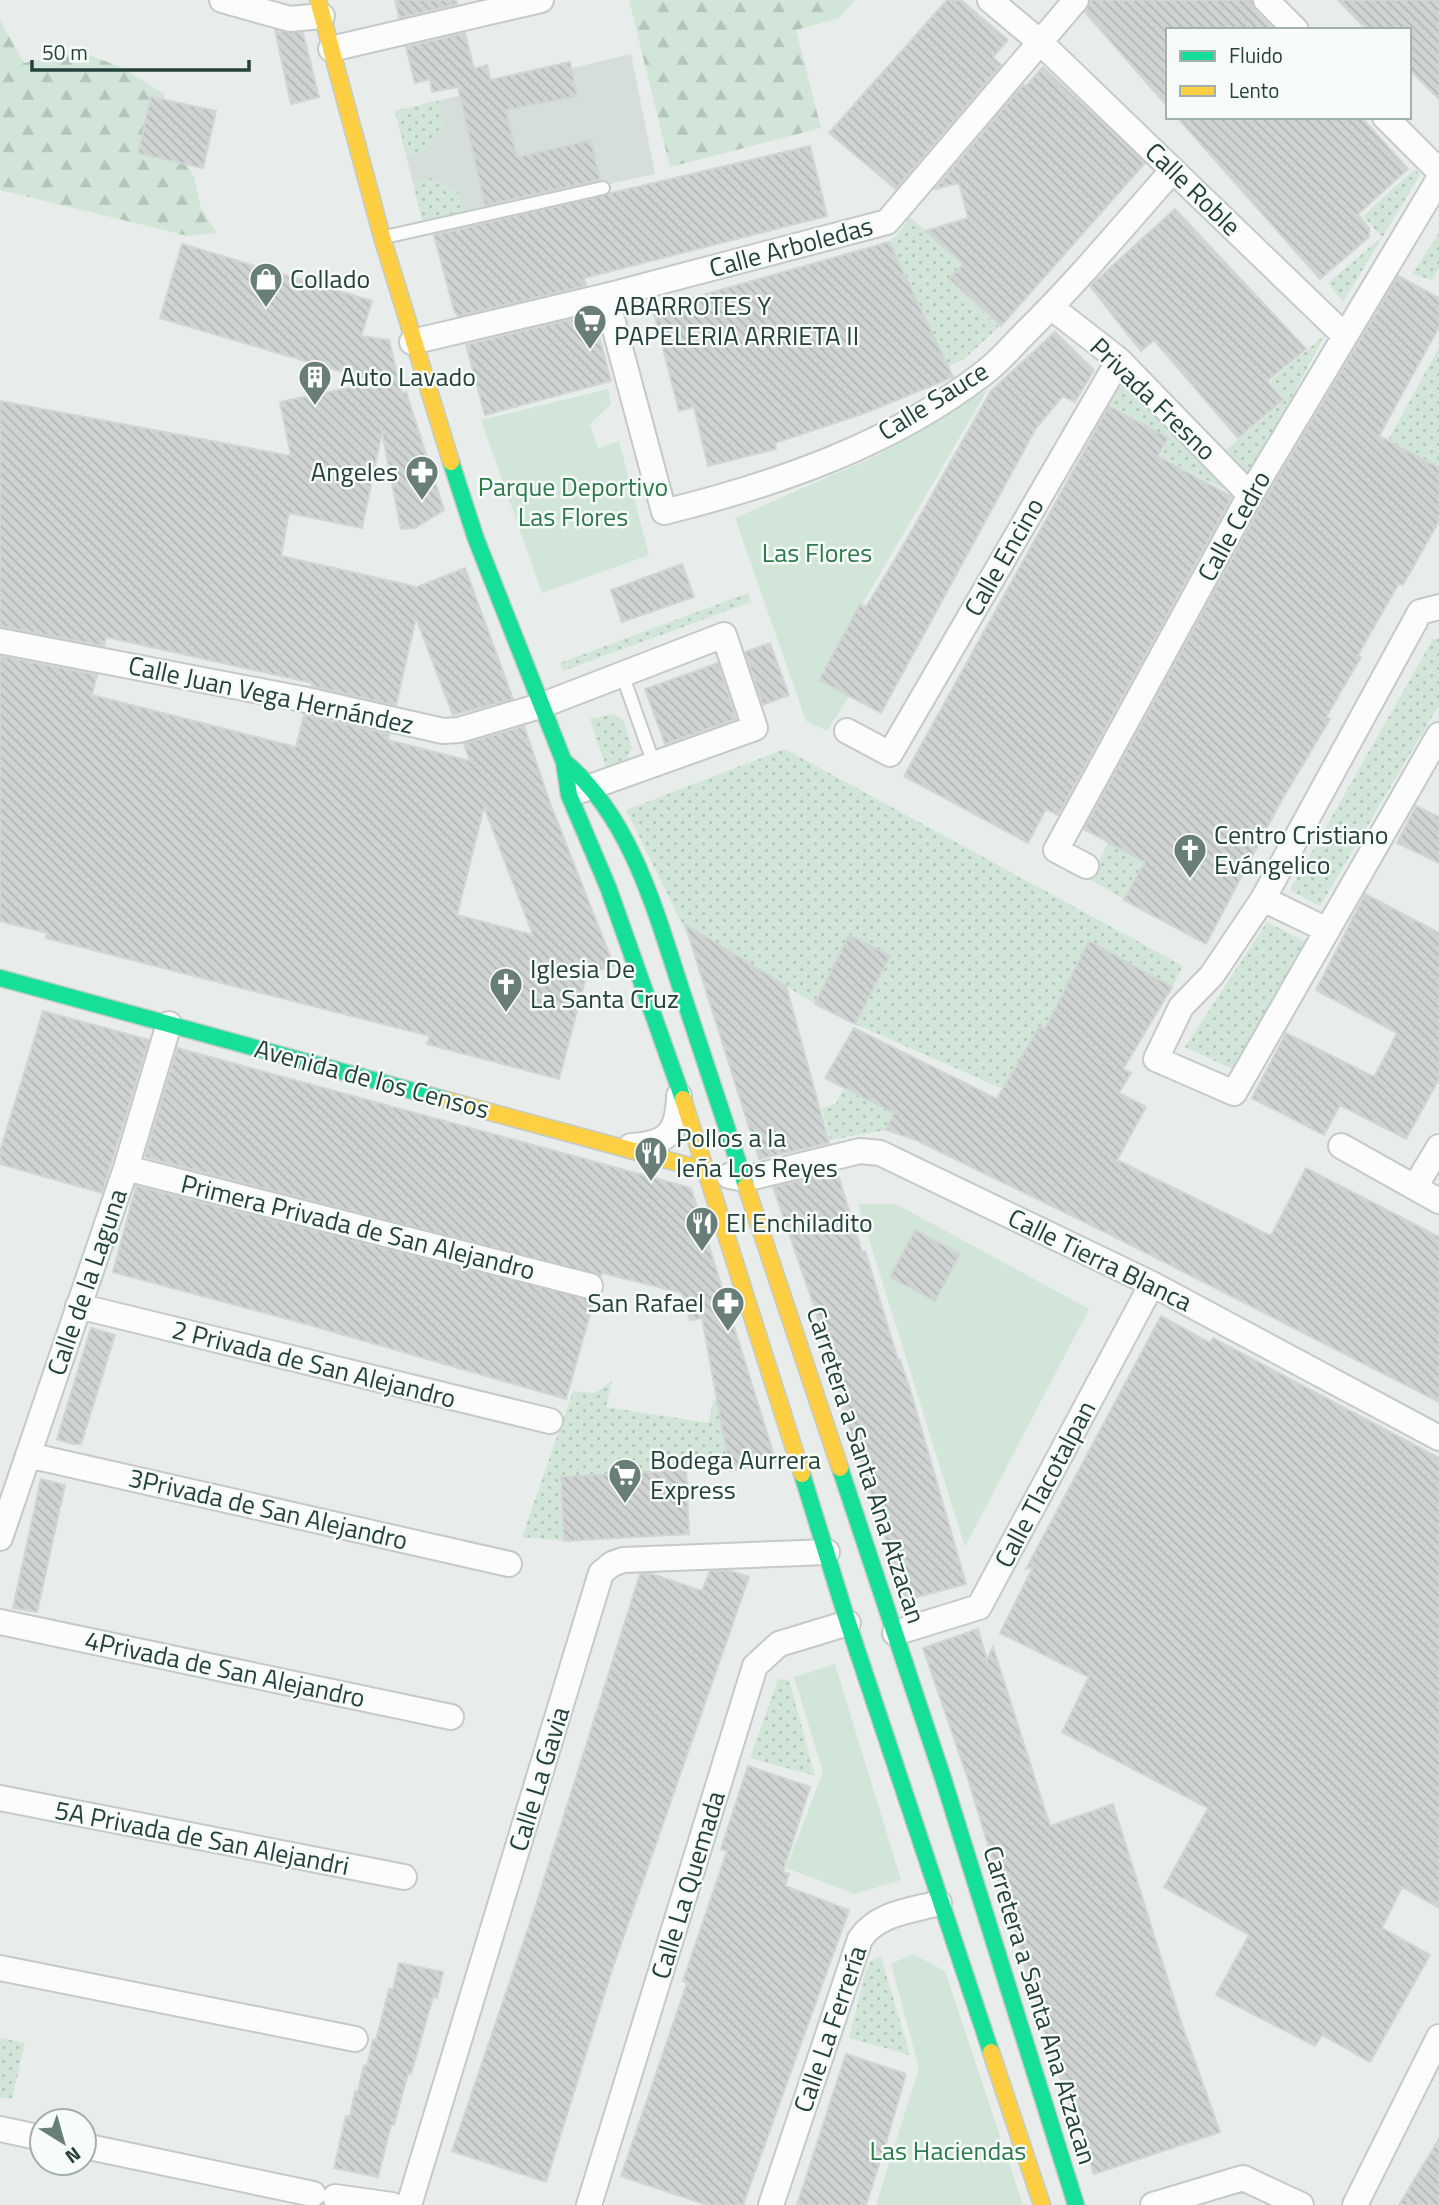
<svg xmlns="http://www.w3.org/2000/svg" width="1439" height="2205" viewBox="0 0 1439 2205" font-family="'Titillium Web',sans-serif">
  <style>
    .built { fill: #d6dedb }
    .grass { fill: url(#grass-dots) }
    .forest { fill: url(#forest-firs) }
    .green { fill: #d1e6d8 }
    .building { fill: url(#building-back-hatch); stroke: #d1d6d4; stroke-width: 2; fill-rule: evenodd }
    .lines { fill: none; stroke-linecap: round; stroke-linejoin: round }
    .lane-casing { stroke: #c5cac8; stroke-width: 16 }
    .street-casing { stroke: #c5cac8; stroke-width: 28 }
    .fast-casing { stroke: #c3cbc8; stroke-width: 19 }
    .slow-casing { stroke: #c3cbc8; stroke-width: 19 }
    .lane { stroke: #fcfcfc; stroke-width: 12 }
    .street { stroke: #fcfcfc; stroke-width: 24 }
    .fast { stroke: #16e098; stroke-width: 16 }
    .slow { stroke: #ffcf43; stroke-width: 16 }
    .labels { text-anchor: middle; stroke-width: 5; stroke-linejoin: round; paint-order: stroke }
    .street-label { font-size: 26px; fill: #24423a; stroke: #f7fbf9 }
    .poi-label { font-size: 26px; fill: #24423a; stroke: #f7fbf9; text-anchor: start }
    .park-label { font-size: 26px; fill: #2d7a4b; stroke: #f7fbf9 }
  </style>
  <defs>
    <pattern id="grass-dots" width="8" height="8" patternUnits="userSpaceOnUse" patternTransform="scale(1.75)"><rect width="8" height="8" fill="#d1e6d8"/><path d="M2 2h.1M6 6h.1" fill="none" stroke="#b3c6ba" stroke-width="1.8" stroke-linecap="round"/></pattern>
    <pattern id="forest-firs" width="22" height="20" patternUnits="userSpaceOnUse" patternTransform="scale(1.75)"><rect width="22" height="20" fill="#d1e6d8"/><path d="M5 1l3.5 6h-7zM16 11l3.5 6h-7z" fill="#b3c6ba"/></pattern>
    <pattern id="building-back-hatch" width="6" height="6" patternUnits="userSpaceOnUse" patternTransform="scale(1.75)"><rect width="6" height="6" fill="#cfd4d2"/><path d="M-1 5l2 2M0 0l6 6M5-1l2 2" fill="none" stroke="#b2b7b5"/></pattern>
  </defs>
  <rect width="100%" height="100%" fill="#e8edeb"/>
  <path class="built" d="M631,54L655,174L423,224L395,111Z"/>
  <path class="grass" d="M438,101L444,128L424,152L407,155L395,111Z
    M1415,169L1420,175L1343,302L1328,283L1382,237L1363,216Z
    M430,178L458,191L465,213L423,224L413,182Z
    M910,217L962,263L948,279L999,327L964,359L948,367L889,241L899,233Z
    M1439,233V268L1432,280L1412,274Z
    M1325,335L1250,475L1226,450L1284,401L1270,381Z
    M1439,348V468L1388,440Z
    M1123,372L1224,485L1223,489L1160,456L1169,438L1108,403Z
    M748,593L751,602L563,671L560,663Z
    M1439,638V705L1320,906L1290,890L1433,639Z
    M614,714L624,722L632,748L626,762L607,771L590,719Z
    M785,749L1183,966L1172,987L1089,941L1118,1063L1039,1027L1003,1089L855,1024L889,956L849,935L815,1004L705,936L690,940L626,810Z
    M1108,843L1144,862L1124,899L1089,879Z
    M1267,922L1306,942L1235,1070L1185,1047Z
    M843,1089L894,1113L886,1130L830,1140L822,1108L836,1104Z
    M612,1381L606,1407L709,1423L713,1401L753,1389L762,1420L721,1427L728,1468L560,1476L563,1541L522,1537L573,1391L595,1393Z
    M778,1679L789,1680L815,1776L750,1758Z
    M881,1957L910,2055L849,2038L866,1970L870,1961Z
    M0,2038L25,2043L12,2099L0,2097Z"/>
  <path class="forest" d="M629,0H855L839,18L796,30L821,128L670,167Z
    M0,20L24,63L80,52L121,67L164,94L170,135L194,177L201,208L217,233L188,236L0,190Z"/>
  <path class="green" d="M608,389L611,404L590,424L598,448L619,441L649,555L542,593L481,420Z
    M988,389L818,680L849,696L827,731L806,721L735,518L878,455Z
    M858,1204H896L1089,1309L965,1547Z
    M835,1664L901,1880L855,1894L786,1868L823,1772L794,1677Z
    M913,1954L945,1971L1023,2205H876L919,2068L891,1964Z"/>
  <path class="building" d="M395,0H456L457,4L399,18Z
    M947,0H961L1008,40L993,57L1001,65L896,189L829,133Z
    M1091,0H1252L1255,11L1275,30H1168V107L1085,12Z
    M1338,0H1439V99L1409,69V30H1367Z
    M275,30L303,33L319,97L291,104Z
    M465,33L474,69L487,65L490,80L570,62L577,96L506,110L517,157L591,140L600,180L485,205L458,87L432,92L430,79L415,83L406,47Z
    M1043,67L1145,163L1001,326L949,279L963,264L926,231L968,218L959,183L935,189L1023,85L1025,87Z
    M151,97L216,111L203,168L138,153Z
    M1177,117H1361L1408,169L1358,214L1369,228V237L1320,279Z
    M810,146L827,216L584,278L586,286L458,316L454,310L434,235Z
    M1175,209L1306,349L1267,381L1283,400L1238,438L1154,340L1141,351L1090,286Z
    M889,242L953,377L865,413L775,443L776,449L708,466L694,407L679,411L653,309Z
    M182,244L372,301L361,336L389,340L402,394L406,392L444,510L415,528L401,529L382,432L362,528L289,513L281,556L417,587L465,568L513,699L453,715L416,618L396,705L312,686V683L106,637L104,646L0,626V401L291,456L280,402L376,382L160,318Z
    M1398,276L1439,298V327L1379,436L1439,468V521L1403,585L1399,583L1358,655L1361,657L1326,717L1330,719L1280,803L1206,944L1124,900L1145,862L1084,829L1263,502Z
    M593,314L611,381L485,415L466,345Z
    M1055,332L1094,370L1075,402L1063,396L1036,428L881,713L819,680L860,604L866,607L900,551L991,391Z
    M1109,406L1168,438L1158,456L1232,497L1058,815L1046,809L1028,843L904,776Z
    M682,564L694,597L622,622L611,590Z
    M770,643L789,695L763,705L745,652Z
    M0,656L97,675L92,695L296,747L304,715L389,734L388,740L470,761L464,744L524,726L550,803L614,966L587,973L559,1079L427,1044L430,1036L46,938L47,933L0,921ZM484,807L533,935L457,915Z
    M718,663L736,719L665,744L645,689Z
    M1416,806L1439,817V863L1397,843Z
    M1365,894L1439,933V1079L1406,1139L1340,1105L1324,1135L1252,1098L1286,1033L1374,1077L1387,1053L1397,1033L1316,990Z
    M685,924L786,986L829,1143L759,1159Z
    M849,935L890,956L855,1024L815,1004Z
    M1089,941L1172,987L1123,1069L1131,1073L1119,1093L1146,1107L1117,1160L1271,1236L1306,1168L1439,1237V1402L1111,1235L916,1140L886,1130L894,1113L825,1078L854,1028L997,1099L1039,1027L1045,1029Z
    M43,1011L149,1040L102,1193L0,1164V1152Z
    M177,1048L691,1188L776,1462L730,1471L702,1318L690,1320L682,1293L602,1273L601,1276L145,1157Z
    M837,1172L862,1252L865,1251L898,1360H900L910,1389L966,1584L906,1600L852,1438L813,1303L773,1187Z
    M136,1186L594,1300L566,1399L306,1324L113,1272Z
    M915,1230L960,1254L935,1301L890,1277Z
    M1161,1316L1210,1343L1213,1338L1439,1458V1908L1402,1887L1382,1928L1430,1955L1370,2062L1322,2035L1315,2046L1216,1995L1249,1935L1164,1887L1208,1808L1062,1732L1089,1677L1000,1633L1033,1567L1026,1569Z
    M91,1328L115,1335L81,1444H72L57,1439Z
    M686,1470L689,1534L564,1541L561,1477Z
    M41,1479L65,1485L37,1612L13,1608Z
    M710,1571H731L749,1577L612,1970L546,2182L452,2151L533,1914L640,1574H652L702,1591Z
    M978,1629L987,1660L993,1647L1050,1826L1113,1804L1182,2025L1220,2132L1094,2174L1048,2043L968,1779L923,1648Z
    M748,1766L810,1787L783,1872L789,1874L785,1886L849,1910L743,2205H707L621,2176L687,1983L683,1981L727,1851L721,1849Z
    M399,1963L443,1972L437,1998L433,1997L411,2074H408L394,2125H391L378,2177L334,2168L346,2116L350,2117L355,2091H358L364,2065L367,2066L373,2040H376L389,1989H393Z
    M846,2054L906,2074L886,2143L866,2205H797Z
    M1439,2139V2205H1399Z"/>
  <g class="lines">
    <defs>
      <path id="lane" d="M385,237L603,188
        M622,674L654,764"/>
      <path id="street" d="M222,0L290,19L322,16
        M990,0L1041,43L1345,336
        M1266,0L1296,30
        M331,49L541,0
        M1385,117L1439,171
        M606,296L664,512C777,484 891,445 984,373C1000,361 1013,345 1026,332C1078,281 1125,224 1173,170
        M1051,307L1119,360L1250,495
        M412,342L606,296L887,222L1076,0
        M1439,607L1420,612L1263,899L1212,975L1181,1007L1156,1059L1234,1093L1439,735
        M0,641L302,699L443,731L459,730L540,706L724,635L755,728L579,791
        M847,731L890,754L1119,360
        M1086,866L1056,850L1250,495L1439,179
        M1263,899L1325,929
        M631,1146C667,1144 678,1133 679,1096
        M1341,1146L1439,1201
        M126,1168L590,1286
        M729,1176L745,1179L860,1151L880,1153L1152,1284L1439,1438
        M1415,1187L1439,1147
        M78,1306L550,1421
        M28,1455L509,1564
        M0,1538L126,1168L169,1024
        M0,1622L451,1717
        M895,1633L979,1607L1152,1284
        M0,1798L404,1877
        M0,1968L355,2039
        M0,2129L42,2138
        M84,2146L313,2194
        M335,2197L392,2205
        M409,2205L601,1573L612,1564L623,1560L827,1552
        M589,2205L755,1666L779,1644L848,1623
        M771,2205L860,1939C878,1913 910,1911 939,1903
        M1153,2205L1243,2178L1301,2205
        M1355,2205L1439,2037"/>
      <path id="fast" d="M451,462L476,539L564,762L569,795L608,887L683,1099
        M566,763C635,822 658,921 686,1004C706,1065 726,1126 746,1186
        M0,978L446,1100
        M840,1468L943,1778L1076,2205
        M802,1474L848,1623L991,2052"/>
      <path id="slow" d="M318,0L382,237L451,462
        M683,1099L802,1474
        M446,1100L708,1171
        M746,1186L840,1468
        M991,2052L1042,2205"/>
    </defs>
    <use href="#lane" class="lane-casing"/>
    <use href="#street" class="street-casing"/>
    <use href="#fast" class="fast-casing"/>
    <use href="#slow" class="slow-casing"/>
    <use href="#lane" class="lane"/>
    <use href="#street" class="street"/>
    <use href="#fast" class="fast"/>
    <use href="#slow" class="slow"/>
  </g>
  <defs>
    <symbol id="shop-pin" viewBox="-11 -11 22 30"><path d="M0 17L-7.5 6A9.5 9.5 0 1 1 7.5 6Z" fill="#697e78" stroke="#f7fbf9"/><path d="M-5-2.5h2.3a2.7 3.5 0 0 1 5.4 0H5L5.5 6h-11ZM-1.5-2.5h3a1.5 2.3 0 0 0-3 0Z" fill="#fff"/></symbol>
    <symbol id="supermarket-pin" viewBox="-11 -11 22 30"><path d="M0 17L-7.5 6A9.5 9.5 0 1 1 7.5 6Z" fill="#697e78" stroke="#f7fbf9"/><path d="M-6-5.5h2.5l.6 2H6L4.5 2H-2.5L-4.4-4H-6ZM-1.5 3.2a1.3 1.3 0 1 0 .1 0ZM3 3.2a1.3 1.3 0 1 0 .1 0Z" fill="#fff"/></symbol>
    <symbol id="building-pin" viewBox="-11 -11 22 30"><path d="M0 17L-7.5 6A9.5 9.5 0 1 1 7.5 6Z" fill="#697e78" stroke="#f7fbf9"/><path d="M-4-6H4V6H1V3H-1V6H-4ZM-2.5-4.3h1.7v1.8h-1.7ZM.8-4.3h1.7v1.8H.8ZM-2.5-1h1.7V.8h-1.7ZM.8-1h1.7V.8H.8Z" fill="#fff"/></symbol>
    <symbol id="pharmacy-pin" viewBox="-11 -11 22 30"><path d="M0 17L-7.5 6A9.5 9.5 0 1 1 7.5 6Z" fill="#697e78" stroke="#f7fbf9"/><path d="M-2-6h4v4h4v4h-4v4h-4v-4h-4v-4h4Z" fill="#fff"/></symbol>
    <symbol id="church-pin" viewBox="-11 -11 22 30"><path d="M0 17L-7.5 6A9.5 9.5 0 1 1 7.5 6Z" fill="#697e78" stroke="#f7fbf9"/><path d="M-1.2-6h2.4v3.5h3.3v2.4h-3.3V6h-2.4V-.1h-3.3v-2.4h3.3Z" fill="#fff"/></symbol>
    <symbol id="restaurant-pin" viewBox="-11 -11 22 30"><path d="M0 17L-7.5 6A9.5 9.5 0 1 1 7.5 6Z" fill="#697e78" stroke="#f7fbf9"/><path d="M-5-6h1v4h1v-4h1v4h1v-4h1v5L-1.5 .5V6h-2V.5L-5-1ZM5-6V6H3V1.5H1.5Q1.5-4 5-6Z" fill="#fff"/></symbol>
  </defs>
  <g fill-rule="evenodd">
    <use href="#shop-pin" x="247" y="260" width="38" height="52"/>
    <use href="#supermarket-pin" x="571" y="302" width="38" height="52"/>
    <use href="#building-pin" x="296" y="358" width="38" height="52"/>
    <use href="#pharmacy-pin" x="403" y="453" width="38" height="52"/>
    <use href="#church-pin" x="1171" y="831" width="38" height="52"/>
    <use href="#church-pin" x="487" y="965" width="38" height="52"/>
    <use href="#restaurant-pin" x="632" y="1134" width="38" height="52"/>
    <use href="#restaurant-pin" x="683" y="1204" width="38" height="52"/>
    <use href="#pharmacy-pin" x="709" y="1284" width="38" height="52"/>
    <use href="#supermarket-pin" x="606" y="1456" width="38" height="52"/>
  </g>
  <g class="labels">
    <g class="street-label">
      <text transform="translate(1193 189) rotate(44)" y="9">Calle Roble</text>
      <text transform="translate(791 247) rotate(-15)" y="9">Calle Arboledas</text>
      <text transform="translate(1153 399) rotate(44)" y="9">Privada Fresno</text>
      <text transform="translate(933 401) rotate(-32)" y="9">Calle Sauce</text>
      <text transform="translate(1234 526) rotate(-61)" y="9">Calle Cedro</text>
      <text transform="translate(1004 557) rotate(-60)" y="9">Calle Encino</text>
      <text transform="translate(271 695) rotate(12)" y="9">Calle Juan Vega Hernández</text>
      <text transform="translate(372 1079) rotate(15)" y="9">Avenida de los Censos</text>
      <text transform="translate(358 1227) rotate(14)" y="9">Primera Privada de San Alejandro</text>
      <text transform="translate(1100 1260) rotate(26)" y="9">Calle Tierra Blanca</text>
      <text transform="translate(87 1282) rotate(-71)" y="9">Calle de la Laguna</text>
      <text transform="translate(314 1364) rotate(14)" y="9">2 Privada de San Alejandro</text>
      <text transform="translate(866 1465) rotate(72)" y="9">Carretera a Santa Ana Atzacan</text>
      <text transform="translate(1045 1484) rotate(-62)" y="9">Calle Tlacotalpan</text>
      <text transform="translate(268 1509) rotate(13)" y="9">3Privada de San Alejandro</text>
      <text transform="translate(225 1669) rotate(12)" y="9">4Privada de San Alejandro</text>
      <text transform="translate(539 1779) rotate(-73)" y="9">Calle La Gavia</text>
      <text transform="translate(202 1838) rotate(11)" y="9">5A Privada de San Alejandri</text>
      <text transform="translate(688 1885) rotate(-73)" y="9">Calle La Quemada</text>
      <text transform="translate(1040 2005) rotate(73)" y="9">Carretera a Santa Ana Atzacan</text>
      <text transform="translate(830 2029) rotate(-71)" y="9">Calle La Ferrería</text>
    </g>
    <g class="poi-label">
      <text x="290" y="288">Collado</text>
      <text x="614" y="315">ABARROTES Y<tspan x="614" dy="30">PAPELERIA ARRIETA II</tspan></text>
      <text x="340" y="386">Auto Lavado</text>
      <text x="398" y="481" text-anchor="end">Angeles</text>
      <text x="1214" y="844">Centro Cristiano<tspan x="1214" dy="30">Evángelico</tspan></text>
      <text x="530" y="978">Iglesia De<tspan x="530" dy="30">La Santa Cruz</tspan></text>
      <text x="676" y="1147">Pollos a la<tspan x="676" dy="30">leña Los Reyes</tspan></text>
      <text x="726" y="1232">El Enchiladito</text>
      <text x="704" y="1312" text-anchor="end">San Rafael</text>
      <text x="650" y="1469">Bodega Aurrera<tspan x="650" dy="30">Express</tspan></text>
    </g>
    <g class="park-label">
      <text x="573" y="496">Parque Deportivo<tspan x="573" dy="30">Las Flores</tspan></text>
      <text x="817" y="562">Las Flores</text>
      <text x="948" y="2160">Las Haciendas</text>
    </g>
  </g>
  <rect x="1166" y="28" width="245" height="91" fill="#f7fbf9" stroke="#a3b1ad" stroke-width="2"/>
  <rect x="1180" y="51" width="35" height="10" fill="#16e098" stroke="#a3b1ad" stroke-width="2"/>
  <text x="1229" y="63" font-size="21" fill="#24423a">Fluido</text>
  <rect x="1180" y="86" width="35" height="10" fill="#ffcf43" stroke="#a3b1ad" stroke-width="2"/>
  <text x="1229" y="98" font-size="21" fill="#24423a">Lento</text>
  <g transform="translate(63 2142) rotate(143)"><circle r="33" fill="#f7fbf9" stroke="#a3b1ad" stroke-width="2"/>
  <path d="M0-5L12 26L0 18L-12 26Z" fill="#697e78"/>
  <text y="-10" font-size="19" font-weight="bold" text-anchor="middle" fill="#24423a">N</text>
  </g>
  <path d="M32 60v10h217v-10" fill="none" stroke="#24423a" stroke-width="3.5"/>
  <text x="42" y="60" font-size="21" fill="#24423a" stroke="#f7fbf9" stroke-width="5" paint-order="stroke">50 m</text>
</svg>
